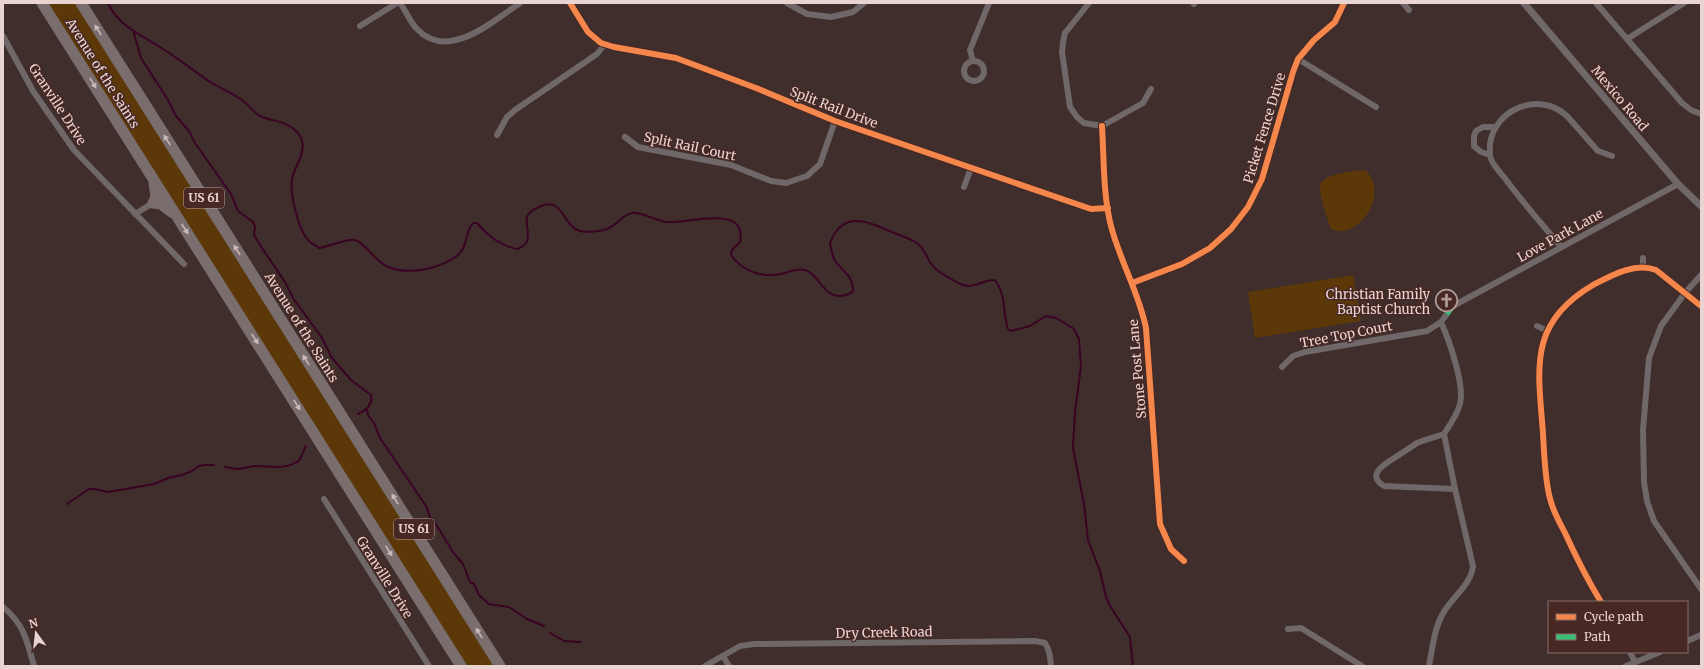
<svg xmlns="http://www.w3.org/2000/svg" width="1704" height="669" viewBox="0 0 1704 669" font-family="Merriweather,serif">
  <style>
    .green { fill: #5c3809 }
    .lines { fill: none; stroke-linecap: round; stroke-linejoin: round }
    .stream { stroke: #390424; stroke-width: 2 }
    .minor { stroke: #6f6768; stroke-width: 6 }
    .tertiary { stroke: #6f6768; stroke-width: 7 }
    .motorway { stroke: #796d6d; stroke-width: 11 }
    .quiet { stroke: #3abd76; stroke-width: 5; stroke-dasharray: 10 5; stroke-linecap: butt }
    .cycleway-casing { stroke: #472824; stroke-width: 8 }
    .cycleway { stroke: #f5874c; stroke-width: 6 }
    .oneway { fill: #cdbab8 }
    .labels { text-anchor: middle; stroke-width: 3; stroke-linejoin: round; paint-order: stroke }
    .shield { fill: #472824; stroke: #b8a09d; stroke-width: 1 }
    .shield-label { font-size: 12px; font-weight: bold; fill: #e9d4d1 }
    .street-label { font-size: 13px; fill: #e9d4d1; stroke: #472824 }
    .poi-label { font-size: 13px; fill: #e9d4d1; stroke: #472824; text-anchor: end }
  </style>
  <rect width="100%" height="100%" fill="#3f2e2c"/>
  <path class="green" d="M47,3H75L494,666H467Z
    M1365,170C1391,193 1359,241 1331,229C1328,220 1317,191 1321,183C1327,173 1355,171 1365,170Z
    M1353,275L1361,321L1255,338L1248,292Z"/>
  <g class="lines">
    <path class="stream" d="M108,3C118,26 143,36 163,49C179,59 194,71 210,82C220,88 232,93 242,100C248,104 253,112 260,116C272,122 287,120 298,133C309,147 298,161 293,175C288,190 298,227 307,239C310,243 315,245 319,248C328,247 348,238 355,240C364,243 371,254 378,260C382,263 386,267 391,268C411,275 442,268 458,255C468,247 465,231 473,223H477C487,235 502,247 518,249C521,247 526,245 527,241C532,226 516,216 541,206C564,197 563,227 580,231C587,233 598,231 604,230C617,227 621,215 632,213C639,211 657,221 667,222C687,224 748,203 740,242L732,250L731,255C742,271 762,278 781,274C789,272 797,268 805,270C819,274 822,295 839,296C845,296 849,295 853,291C854,275 841,271 834,259C832,254 831,249 830,243C843,209 869,222 894,233C903,237 915,239 921,247C926,252 928,260 932,265C936,271 957,283 963,285C974,289 984,279 995,280C1007,296 1002,312 1008,329L1011,331L1030,326L1046,316L1056,318L1066,324L1074,329L1079,339L1081,366L1075,412L1073,448L1084,504L1088,540L1100,571L1106,597L1110,606L1130,637L1133,666
      M133,30L141,58L168,100L176,116L189,131L195,143L231,194L238,211L253,222L255,227L254,235L262,248L285,282L293,298L322,338L332,358L351,380L371,395C373,405 366,410 358,414
      M367,410L368,415L374,423L380,438L426,506L430,517L437,526L453,552L463,564L470,582L474,584L479,595L489,604L509,607L527,619L544,626
      M225,467C229,467 233,469 237,469C243,469 250,466 256,466C269,466 284,470 297,462C301,460 303,451 306,446
      M67,504L89,489H95L108,492L154,484L168,478L182,475L192,471L199,466L204,465H214
      M550,633L564,641L581,642"/>
    <path class="minor" d="M400,3C406,11 410,22 417,29C448,62 493,21 520,3
      M570,3L588,32L601,43L614,47L676,58L756,88L835,121L1091,209L1108,208
      M787,3L807,14L831,17L853,12L864,3
      M1089,3L1065,33L1063,42L1062,52L1070,107L1077,117L1084,123L1102,126L1143,103L1151,89
      M1193,3L1194,4
      M1403,3L1409,10
      M1596,3L1682,103L1691,110L1701,114
      M360,26L397,3
      M3,36L33,91L74,150L184,264
      M1627,39L1684,3
      M1298,59L1376,107
      M973,61L970,50L989,3
      M964 71a10 10 0 1 1 20 0a10 10 0 1 1-20 0Z
      M1102,126C1104,158 1103,195 1111,226C1120,261 1139,293 1146,328L1160,524L1171,549L1184,561
      M497,135L507,117L515,110L597,54L605,44
      M625,137L638,147L731,165L771,181L786,183L807,176L820,164L835,121
      M1490,155L1481,152L1474,146V136L1476,131L1483,127H1495
      M964,187L971,168
      M135,214L153,203
      M1561,247C1543,225 1524,204 1507,181C1502,174 1494,167 1491,159C1489,154 1490,149 1490,144C1495,108 1540,91 1567,116L1598,151L1612,156
      M1643,258V267
      M1701,275L1685,293L1661,326L1649,358L1643,430L1644,482L1647,501L1654,521L1701,589
      M1132,283L1182,264L1210,248L1231,229L1248,207L1262,179L1293,72L1298,59L1314,40L1335,22L1344,3
      M1453,306L1678,184
      M1537,326L1548,331
      M1282,367L1293,356L1305,352L1427,331L1441,322L1447,314
      M1444,434C1435,437 1426,439 1417,443C1411,447 1405,451 1399,455C1388,462 1364,474 1384,486L1455,489
      M324,499L429,666
      M1601,602C1587,579 1576,557 1565,533C1560,523 1554,513 1551,502C1545,484 1544,452 1543,433C1538,368 1528,323 1593,285C1612,275 1635,262 1656,270L1701,306
      M3,607C24,624 27,641 34,666
      M1288,629L1301,628L1362,666
      M1687,641L1701,635
      M1630,652L1635,662
      M723,656L729,666
      M705,666L740,646L754,644L1035,641L1045,643C1050,651 1050,657 1051,666
      M1429,666C1433,646 1434,627 1445,610C1455,595 1471,584 1473,566L1455,489L1444,434C1450,425 1457,415 1460,404C1465,385 1449,340 1441,322
      M1626,666L1660,652"/>
    <path class="tertiary" d="M1524,3L1678,184L1701,206"/>
    <path class="motorway" d="M42,3L461,666
      M81,3L500,666
      M154,183L156,197L153,203L161,204L173,213"/>
    <path class="quiet" d="M1447,314L1453,306"/>
    <defs>
      <path id="cycleway" d="M570,3L588,32L601,43L614,47L676,58L756,88L835,121L1091,209L1108,208
        M1102,126C1104,158 1103,195 1111,226C1120,261 1139,293 1146,328L1160,524L1171,549L1184,561
        M1132,283L1182,264L1210,248L1231,229L1248,207L1262,179L1293,72L1298,59L1314,40L1335,22L1344,3
        M1601,602C1587,579 1576,557 1565,533C1560,523 1554,513 1551,502C1545,484 1544,452 1543,433C1538,368 1528,323 1593,285C1612,275 1635,262 1656,270L1701,306"/>
    </defs>
    <use href="#cycleway" class="cycleway-casing"/>
    <use href="#cycleway" class="cycleway"/>
  </g>
  <defs><path id="oneway-solid" d="M-6-.8H1V-3.2L6.5 0L1 3.2V.8H-6Z"/></defs>
  <g class="oneway">
    <use href="#oneway-solid" transform="translate(98 30) rotate(-123)"/>
    <use href="#oneway-solid" transform="translate(93 83) rotate(58)"/>
    <use href="#oneway-solid" transform="translate(167 140) rotate(-122)"/>
    <use href="#oneway-solid" transform="translate(185 229) rotate(57)"/>
    <use href="#oneway-solid" transform="translate(237 250) rotate(-122)"/>
    <use href="#oneway-solid" transform="translate(255 339) rotate(57)"/>
    <use href="#oneway-solid" transform="translate(306 360) rotate(-122)"/>
    <use href="#oneway-solid" transform="translate(297 405) rotate(58)"/>
    <use href="#oneway-solid" transform="translate(395 499) rotate(-122)"/>
    <use href="#oneway-solid" transform="translate(389 551) rotate(58)"/>
    <use href="#oneway-solid" transform="translate(479 633) rotate(-122)"/>
  </g>
  <defs>
    <symbol id="church-ring" viewBox="-11 -11 22 22"><circle r="9.5" fill="#472824" stroke="#ae9a97" stroke-width="1.5"/><path d="M-1.2-6h2.4v3.5h3.3v2.4h-3.3V6h-2.4V-.1h-3.3v-2.4h3.3Z" fill="#ae9a97"/></symbol>
  </defs>
  <g fill-rule="evenodd">
    <use href="#church-ring" x="1434" y="288" width="25" height="25"/>
  </g>
  <g class="labels">
    <g class="shield">
      <rect x="184" y="188" width="40" height="20" rx="3"/>
      <rect x="394" y="519" width="40" height="20" rx="3"/>
    </g>
    <g class="shield-label">
      <text x="204" y="202">US 61</text>
      <text x="414" y="533">US 61</text>
    </g>
    <g class="street-label">
      <text transform="translate(103 73) rotate(58)" y="5">Avenue of the Saints</text>
      <text transform="translate(1620 98) rotate(50)" y="5">Mexico Road</text>
      <text transform="translate(58 104) rotate(57)" y="5">Granville Drive</text>
      <text transform="translate(834 107) rotate(21)" y="5">Split Rail Drive</text>
      <text transform="translate(1264 128) rotate(-73)" y="5">Picket Fence Drive</text>
      <text transform="translate(690 146) rotate(12)" y="5">Split Rail Court</text>
      <text transform="translate(1560 235) rotate(-29)" y="5">Love Park Lane</text>
      <text transform="translate(302 327) rotate(58)" y="5">Avenue of the Saints</text>
      <text transform="translate(1346 334) rotate(-11)" y="5">Tree Top Court</text>
      <text transform="translate(1137 369) rotate(-95)" y="5">Stone Post Lane</text>
      <text transform="translate(385 577) rotate(58)" y="5">Granville Drive</text>
      <text transform="translate(884 632) rotate(-1)" y="5">Dry Creek Road</text>
    </g>
    <g class="poi-label">
      <text x="1430" y="299">Christian Family<tspan x="1430" dy="15">Baptist Church</tspan></text>
    </g>
  </g>
  <rect width="1704" height="669" fill="none" stroke="#e9d4d1" stroke-width="8"/>
  <rect x="1548" y="601" width="140" height="52" fill="#472824" stroke="#886d69"/>
  <rect x="1556" y="614" width="20" height="6" fill="#f5874c" stroke="#886d69"/>
  <text x="1584" y="621" font-size="12" fill="#e9d4d1">Cycle path</text>
  <rect x="1556" y="634" width="20" height="6" fill="#3abd76" stroke="#886d69"/>
  <text x="1584" y="641" font-size="12" fill="#e9d4d1">Path</text>
  <g transform="translate(36 633) rotate(345)" stroke="#472824" stroke-width="3" paint-order="stroke">
  <path d="M0-3L7 15L0 10L-7 15Z" fill="#e9d4d1"/>
  <text y="-6" font-size="11" font-weight="bold" text-anchor="middle" fill="#e9d4d1">N</text>
  </g>
</svg>
